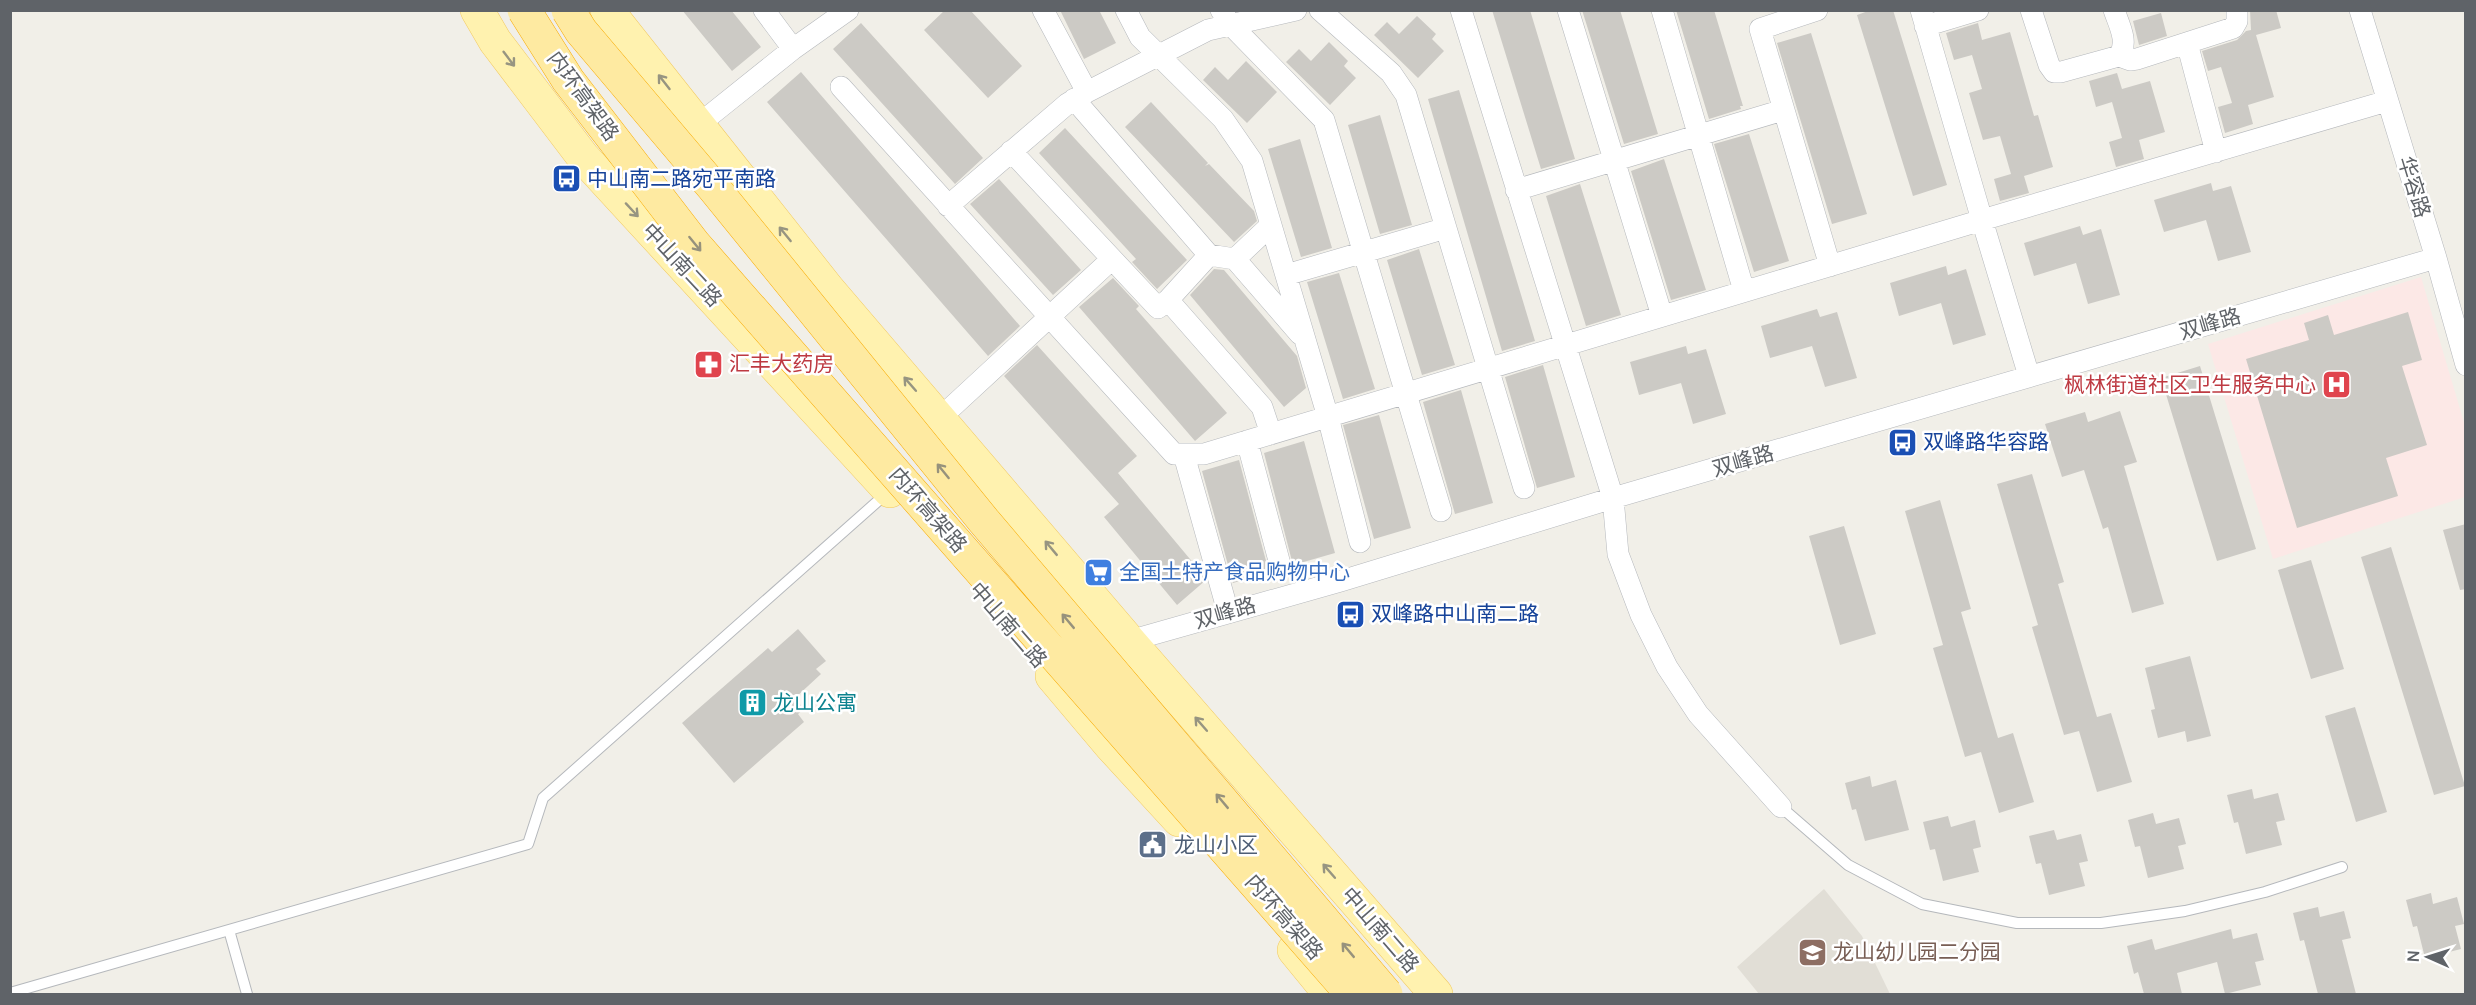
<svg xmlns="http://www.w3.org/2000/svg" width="2476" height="1005" viewBox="0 0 2476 1005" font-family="Manrope,'Noto Sans SC',sans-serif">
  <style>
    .education { fill: #e1ded6 }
    .medical { fill: #fce8e6 }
    .building { fill: #cccac5 }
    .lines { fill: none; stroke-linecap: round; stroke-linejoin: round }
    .service-casing { stroke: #b5b8bc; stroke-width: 12 }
    .minor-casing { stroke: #b5b8bc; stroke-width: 22 }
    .primary-casing { stroke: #f2c960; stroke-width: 34 }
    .service { stroke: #fff; stroke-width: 10 }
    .minor { stroke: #fff; stroke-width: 21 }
    .primary { stroke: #fff2af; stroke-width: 33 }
    .trunk-bridge-casing { stroke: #f9ab00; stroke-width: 34; stroke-linecap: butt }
    .trunk-bridge { stroke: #feeaa1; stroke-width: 33 }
    .oneway { stroke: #979581 }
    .oneway2 { stroke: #97927c }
    .labels { text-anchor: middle; stroke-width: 5; stroke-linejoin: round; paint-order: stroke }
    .street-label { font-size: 21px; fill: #5f6368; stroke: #fff }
    .transit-label { font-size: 21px; fill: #164399; stroke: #fff; text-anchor: start }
    .health-label { font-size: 21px; fill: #be3a42; stroke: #fff; text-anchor: start }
    .shop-label { font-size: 21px; fill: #366cbe; stroke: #fff; text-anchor: start }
    .culture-label { font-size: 21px; fill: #0d838f; stroke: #fff; text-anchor: start }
    .service-label { font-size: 21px; fill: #4e5e75; stroke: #fff; text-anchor: start }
    .education-label { font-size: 21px; fill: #785e54; stroke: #fff; text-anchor: start }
  </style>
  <rect width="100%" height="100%" fill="#f1efe8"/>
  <path class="education" d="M1824,889L1862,936L1890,994H1759L1737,967Z"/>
  <path class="medical" d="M2421,277L2465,426V497L2273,559L2208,344Z"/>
  <path class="building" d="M682,10H731L761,47L732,71Z
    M945,10H970L1022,66L988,98L924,30Z
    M1060,10H1099L1116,43L1084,59Z
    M1492,10H1530L1575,159L1541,169Z
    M1582,10H1620L1658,134L1624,144Z
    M1676,10H1714L1743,106H1740L1741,109L1709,119Z
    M1871,10H1893L1947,185L1913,196L1857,15Z
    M2250,10H2276L2281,28L2256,35L2274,97L2248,105L2253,124L2225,133L2218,107L2232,103L2221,67L2208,71L2202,51L2237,40L2246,31L2251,30Z
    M2161,13L2167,36L2139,45L2133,21Z
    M1417,16L1436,34L1432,39L1444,51L1418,78L1374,35L1387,22L1399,34Z
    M861,23L983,158L955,184L833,49Z
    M1978,23L1982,40L2010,32L2034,116L2038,115L2053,167L2024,176L2029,193L2000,201L1994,179L2011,174L2000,136L1983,140L1969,93L1982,89L1972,55L1954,60L1946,33Z
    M1811,33L1867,214L1832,224L1777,43Z
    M1329,42L1348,61L1344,66L1356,78L1330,105L1286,62L1299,49L1311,61Z
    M1246,61L1277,92L1247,123L1203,80L1215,67L1228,80Z
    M801,72L1020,326L988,356L767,102Z
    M2117,73L2122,89L2150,81L2165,132L2139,140L2144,159L2116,167L2109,142L2122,138L2112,102L2096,107L2089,81Z
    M1459,90L1535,341L1502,351L1428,99Z
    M1151,102L1208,163L1205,166L1209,164L1254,211L1257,221L1234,242L1125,127Z
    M1380,115L1412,225L1380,234L1348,125Z
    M1065,128L1187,260L1157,289L1132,262L1136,259L1039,153Z
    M1749,134L1789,261L1754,272L1714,144Z
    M1300,139L1332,248L1301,257L1268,149Z
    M1664,159L1706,290L1671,300L1631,171Z
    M999,179L1081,270L1053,295L970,204Z
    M2211,183L2213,191L2231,186L2251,252L2218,261L2206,220L2164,232L2154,200Z
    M1580,184L1621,315L1586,326L1546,196Z
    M2080,226L2083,235L2101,229L2120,295L2088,304L2076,263L2034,276L2024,243Z
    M1419,249L1455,365L1422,375L1387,260Z
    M1946,266L1948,275L1966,269L1986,335L1953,345L1941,303L1899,316L1890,283Z
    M1214,269L1224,270L1297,356L1306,388L1284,407L1190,295Z
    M1339,273L1375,389L1343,399L1307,282Z
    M1113,278L1139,306L1136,309L1227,413L1195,441L1079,307Z
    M1817,309L1820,317L1837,312L1857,378L1825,387L1812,346L1770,358L1761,326Z
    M2408,312L2422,360L2402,366L2427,445L2386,458L2398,496L2297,528L2246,359L2309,340L2304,323L2328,315L2334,335Z
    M1037,345L1137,456L1118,473L1205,577L1206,580L1177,605L1104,517L1119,504L1004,376Z
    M1686,346L1688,354L1706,349L1726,414L1693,424L1681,383L1639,395L1630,362Z
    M1543,365L1575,477L1537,488L1505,377Z
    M2200,366L2256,549L2217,561L2161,378Z
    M1461,390L1493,503L1455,514L1423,402Z
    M2120,411L2137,462L2124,466L2164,604L2132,613L2108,527L2103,529L2084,470L2062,477L2045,424L2085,412L2088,422Z
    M1379,415L1411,528L1374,539L1343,425Z
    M1304,441L1335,553L1293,565L1264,453Z
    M1239,460L1269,572L1233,583L1202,471Z
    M2032,474L2064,582L2058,584L2097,717L2111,713L2132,782L2097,792L2079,731L2064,735L2032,627L2038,625L1997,484Z
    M1940,500L1971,609L1961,612L1998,738L2013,733L2034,802L1999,813L1981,752L1965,757L1933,648L1943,645L1905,511Z
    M2466,524V589L2460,590L2443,530Z
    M1844,526L1876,634L1840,645L1809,536Z
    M2391,547L2465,786L2434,795L2361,557Z
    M2311,560L2344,669L2311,679L2278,570Z
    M798,629L826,661L816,669L821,674L795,698L804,709L798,714L804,722L734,783L682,723L768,648L772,652Z
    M2190,656L2211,736L2187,742L2185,731L2158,738L2151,710L2155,709L2145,668Z
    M2355,707L2387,812L2356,822L2325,716Z
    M1870,776L1872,787L1896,780L1909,830L1865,841L1856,809L1852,810L1845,783Z
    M2252,789L2254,799L2278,793L2285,820L2276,822L2282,845L2246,854L2238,822L2234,823L2227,795Z
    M2153,813L2156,824L2179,818L2186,844L2178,846L2184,869L2148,878L2140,846L2135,847L2128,820Z
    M1948,816L1951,827L1975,820L1981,847L1973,849L1979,872L1943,881L1935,849L1930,850L1923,822Z
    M2054,830L2057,840L2081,834L2088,861L2079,863L2085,886L2049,895L2041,863L2036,864L2029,836Z
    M2431,893L2433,904L2457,897L2464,924L2455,926L2461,949L2425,958L2417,926L2413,927L2406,900Z
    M2318,907L2320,917L2344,911L2351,938L2342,940L2356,994H2318L2304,940L2300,941L2293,913Z
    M2231,929L2233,939L2257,933L2264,960L2255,962L2261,985L2225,994L2217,962L2177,973L2182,994H2144L2138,972L2134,974L2127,946L2152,939L2155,950Z"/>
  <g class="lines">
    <defs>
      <path id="service" d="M1781,807L1848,865L1922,904L2017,923H2101L2185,911L2265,892L2342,867
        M229,930L247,994
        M10,993L528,844L543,798L887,493"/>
      <path id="minor" d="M764,10L793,49
        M1043,10L1087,92
        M1126,10L1140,37L1223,119L1252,161L1328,417L1360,542
        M1221,10L1230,24L1324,120L1441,511
        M1320,10L1391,73L1406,95L1524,488
        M1461,10L1613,498L1618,554L1641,615L1667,667L1698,714L1781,807
        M1568,10L1662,316
        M1662,10L1744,291
        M1817,10L1760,29L1830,266
        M1921,10L1982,220L2387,101
        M2031,10L2049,65L2054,72H2061L2119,56C2129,42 2119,25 2114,10
        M2360,10L2436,258L2466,365
        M1925,26L1978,10
        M2187,43L2216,152
        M2119,56L2130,60L2137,59L2233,28L2237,21V10
        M841,87L1174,454H1204L1982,220L2029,376
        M1074,99L1209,255L1168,300
        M698,125L793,49L848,10
        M1011,151L1158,308L1168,300L1262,407L1271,434
        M1516,190L1783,110
        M948,206L1067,104L1087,92L1208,30L1296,10
        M1209,255L1235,259L1300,334
        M1235,259L1271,225
        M1286,275L1446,228
        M940,418L1112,259
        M1247,441L1281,568
        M1184,455L1228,612
        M1122,646L1129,641L1341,581L1613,498L2436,258"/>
      <path id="primary" d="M477,10L495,41L583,157L890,491
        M607,10L828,289L1129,641L1436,994
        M1052,676L1111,746L1179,820
        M1294,950L1330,994"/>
    </defs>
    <use href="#service" class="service-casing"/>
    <use href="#minor" class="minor-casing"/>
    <use href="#primary" class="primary-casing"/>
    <use href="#service" class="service"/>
    <use href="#minor" class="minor"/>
    <use href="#primary" class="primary"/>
    <defs>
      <path id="trunk-bridge" d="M524,10L568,80L695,245L1352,994
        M568,10L581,31L713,187L984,521L1386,994"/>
    </defs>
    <use href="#trunk-bridge" class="trunk-bridge-casing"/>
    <use href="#trunk-bridge" class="trunk-bridge"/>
  </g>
  <defs><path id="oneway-shaft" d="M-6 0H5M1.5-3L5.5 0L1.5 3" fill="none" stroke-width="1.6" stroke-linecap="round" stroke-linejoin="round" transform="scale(1.5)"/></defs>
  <g class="oneway">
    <use href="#oneway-shaft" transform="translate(509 59) rotate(53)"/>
    <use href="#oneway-shaft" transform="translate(664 82) rotate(-128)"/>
    <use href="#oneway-shaft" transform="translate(632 210) rotate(47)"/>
    <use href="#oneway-shaft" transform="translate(785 234) rotate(-129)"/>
    <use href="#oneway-shaft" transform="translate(910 384) rotate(-131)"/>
    <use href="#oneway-shaft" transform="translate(1051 548) rotate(-130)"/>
    <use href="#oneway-shaft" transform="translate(1201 724) rotate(-131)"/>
    <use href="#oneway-shaft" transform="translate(1329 871) rotate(-131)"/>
  </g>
  <g class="oneway2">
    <use href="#oneway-shaft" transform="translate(695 244) rotate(51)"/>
    <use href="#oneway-shaft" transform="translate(943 471) rotate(-129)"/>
    <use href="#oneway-shaft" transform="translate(1068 621) rotate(-130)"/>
    <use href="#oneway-shaft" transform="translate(1222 801) rotate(-130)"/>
    <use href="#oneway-shaft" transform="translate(1348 950) rotate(-130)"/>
  </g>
  <defs>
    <symbol id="bus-square" viewBox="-11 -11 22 22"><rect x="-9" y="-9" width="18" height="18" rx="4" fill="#1a4fb4" stroke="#fff"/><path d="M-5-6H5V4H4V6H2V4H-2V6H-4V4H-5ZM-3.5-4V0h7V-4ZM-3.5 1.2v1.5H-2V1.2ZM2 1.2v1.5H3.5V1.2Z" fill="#fff"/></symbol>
    <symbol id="pharmacy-square" viewBox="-11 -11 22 22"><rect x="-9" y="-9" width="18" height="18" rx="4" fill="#e0444e" stroke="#fff"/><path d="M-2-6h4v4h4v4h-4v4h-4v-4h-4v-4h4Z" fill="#fff"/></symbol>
    <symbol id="hospital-square" viewBox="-11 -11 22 22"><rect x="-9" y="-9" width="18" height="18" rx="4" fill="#e0444e" stroke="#fff"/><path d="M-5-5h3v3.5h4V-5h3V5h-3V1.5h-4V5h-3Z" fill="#fff"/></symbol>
    <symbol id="supermarket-square" viewBox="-11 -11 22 22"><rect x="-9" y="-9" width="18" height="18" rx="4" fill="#3f7fe0" stroke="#fff"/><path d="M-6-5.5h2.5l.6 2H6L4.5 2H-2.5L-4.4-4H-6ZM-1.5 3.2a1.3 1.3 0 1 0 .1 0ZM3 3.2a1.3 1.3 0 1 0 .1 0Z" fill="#fff"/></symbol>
    <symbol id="building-square" viewBox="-11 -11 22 22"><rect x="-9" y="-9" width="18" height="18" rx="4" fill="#0f9aa8" stroke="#fff"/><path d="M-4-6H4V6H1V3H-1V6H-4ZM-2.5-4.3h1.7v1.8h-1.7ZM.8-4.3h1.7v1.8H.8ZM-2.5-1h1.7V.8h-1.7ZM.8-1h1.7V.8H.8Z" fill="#fff"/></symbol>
    <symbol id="civic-square" viewBox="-11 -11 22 22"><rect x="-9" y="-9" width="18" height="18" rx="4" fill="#5c6f8a" stroke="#fff"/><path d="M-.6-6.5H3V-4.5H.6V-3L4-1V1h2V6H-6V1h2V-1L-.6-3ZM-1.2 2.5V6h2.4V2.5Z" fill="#fff"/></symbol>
    <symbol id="school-square" viewBox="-11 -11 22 22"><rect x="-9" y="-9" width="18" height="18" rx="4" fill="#8d6e63" stroke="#fff"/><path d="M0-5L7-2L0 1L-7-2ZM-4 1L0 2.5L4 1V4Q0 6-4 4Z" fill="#fff"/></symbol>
  </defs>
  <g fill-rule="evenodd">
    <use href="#bus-square" x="550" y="162" width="33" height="33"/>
    <use href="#pharmacy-square" x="692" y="348" width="33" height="33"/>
    <use href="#hospital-square" x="2320" y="368" width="33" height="33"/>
    <use href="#bus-square" x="1886" y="426" width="33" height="33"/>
    <use href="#supermarket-square" x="1082" y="556" width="33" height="33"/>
    <use href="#bus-square" x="1334" y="598" width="33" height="33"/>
    <use href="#building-square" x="736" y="686" width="33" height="33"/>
    <use href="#civic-square" x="1136" y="828" width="33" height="33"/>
    <use href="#school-square" x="1796" y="936" width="33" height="33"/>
  </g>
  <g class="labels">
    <g class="street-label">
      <text transform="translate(583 96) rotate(54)" y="7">内环高架路</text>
      <text transform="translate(2414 187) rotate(73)" y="7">华容路</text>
      <text transform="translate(682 265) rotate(47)" y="7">中山南二路</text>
      <text transform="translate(2210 324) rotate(-16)" y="7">双峰路</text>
      <text transform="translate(1743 461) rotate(-16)" y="7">双峰路</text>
      <text transform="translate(928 510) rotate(49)" y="7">内环高架路</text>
      <text transform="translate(1225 613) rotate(-16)" y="7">双峰路</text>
      <text transform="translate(1008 625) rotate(49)" y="7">中山南二路</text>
      <text transform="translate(1284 917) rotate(49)" y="7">内环高架路</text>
      <text transform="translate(1380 930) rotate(49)" y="7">中山南二路</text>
    </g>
    <g class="transit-label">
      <text x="587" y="186">中山南二路宛平南路</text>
      <text x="1923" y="449">双峰路华容路</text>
      <text x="1371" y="621">双峰路中山南二路</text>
    </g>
    <g class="health-label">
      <text x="729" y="371">汇丰大药房</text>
      <text x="2316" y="392" text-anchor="end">枫林街道社区卫生服务中心</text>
    </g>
    <g class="shop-label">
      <text x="1119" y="579">全国土特产食品购物中心</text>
    </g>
    <g class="culture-label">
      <text x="773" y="710">龙山公寓</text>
    </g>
    <g class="service-label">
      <text x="1174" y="852">龙山小区</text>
    </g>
    <g class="education-label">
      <text x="1833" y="959">龙山幼儿园二分园</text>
    </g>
  </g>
  <rect width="2476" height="1005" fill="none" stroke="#5f6368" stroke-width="24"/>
  <g transform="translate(2428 957) rotate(273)" stroke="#ffffff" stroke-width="4.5" paint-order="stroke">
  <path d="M0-4.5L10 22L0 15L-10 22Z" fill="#5f6368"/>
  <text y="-9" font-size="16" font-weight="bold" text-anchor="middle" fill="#5f6368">N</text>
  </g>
</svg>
